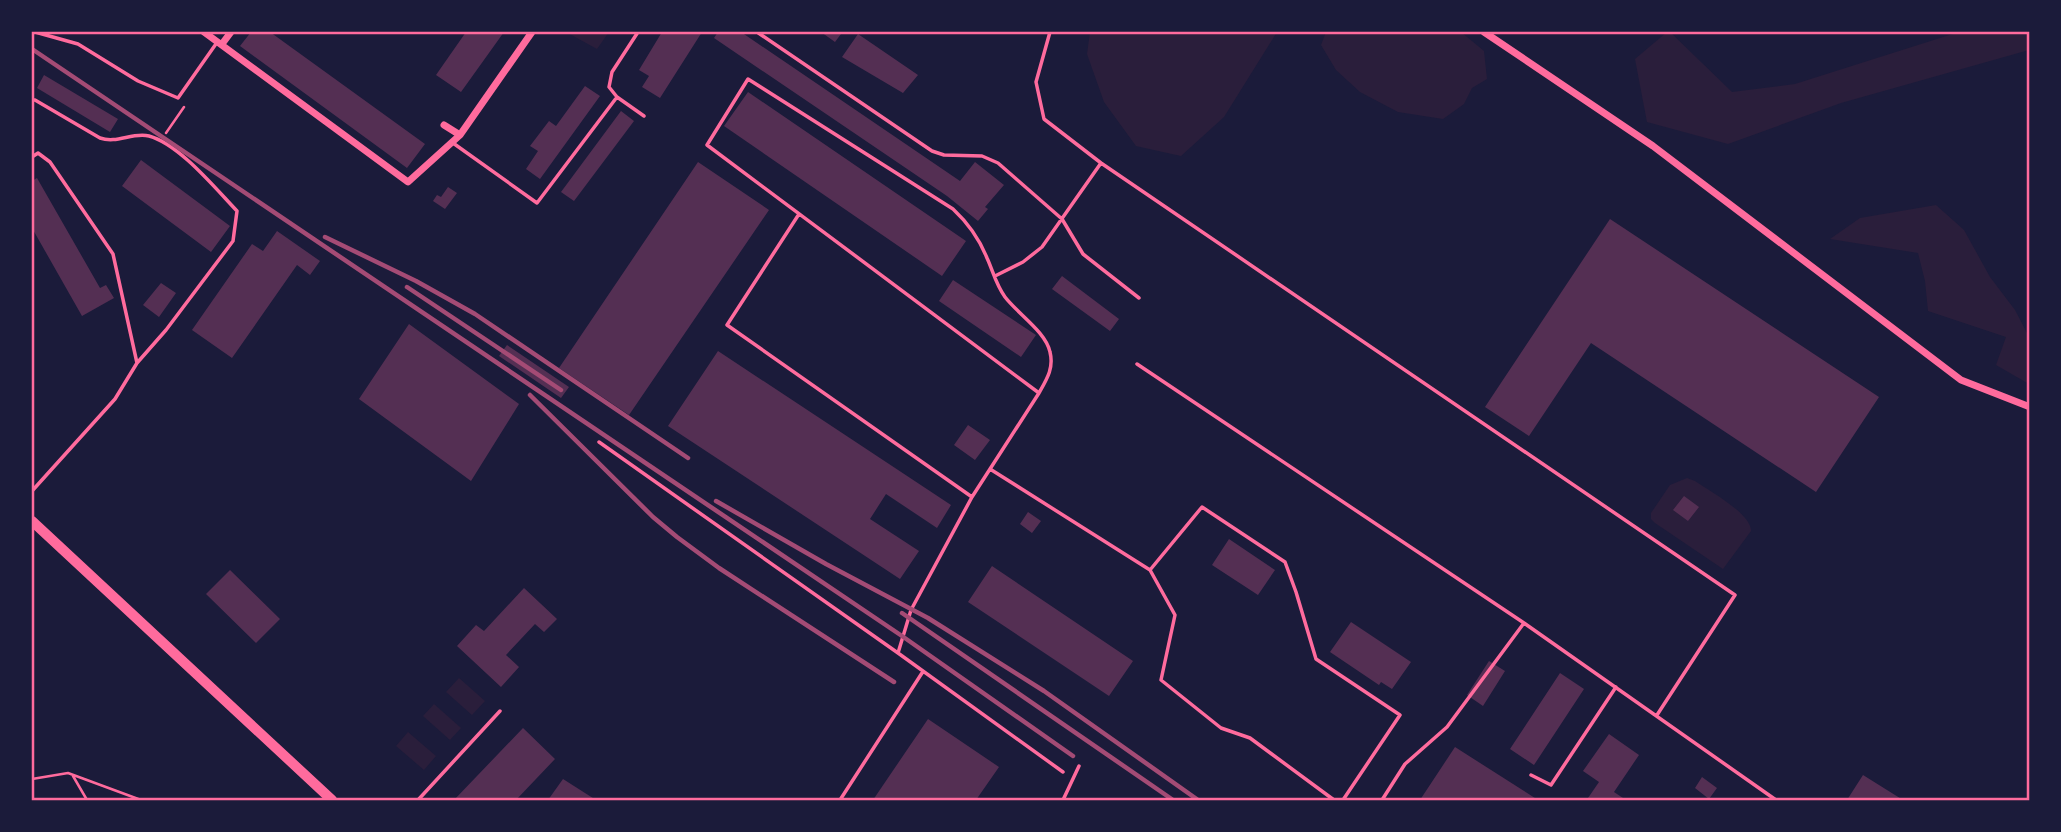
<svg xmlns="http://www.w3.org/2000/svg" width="2061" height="832" viewBox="0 0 2061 832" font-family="'Alegreya Sans',sans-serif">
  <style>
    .green { fill: #2a1e3b }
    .building { fill: #542f53 }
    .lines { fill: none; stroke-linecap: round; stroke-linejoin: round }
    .path { stroke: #ff6b9d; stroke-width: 2.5 }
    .service { stroke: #ff6b9d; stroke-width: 3.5 }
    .minor { stroke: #ff6b9d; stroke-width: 7 }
    .secondary { stroke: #ff6b9d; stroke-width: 10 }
    .rail { stroke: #a44b75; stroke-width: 4.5 }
    .neatline { fill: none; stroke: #ff6b9d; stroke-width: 2.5 }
  </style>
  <rect width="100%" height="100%" fill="#1b1b3a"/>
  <path class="green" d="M566,32H609L597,49Z
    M1090,32H1277L1224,117L1181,156L1136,146L1104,102L1087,54Z
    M1326,32H1461L1484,51L1487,79L1472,88L1464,104L1443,119L1398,112L1360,92L1336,70L1321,45Z
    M1667,32H1670L1732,92L1795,84L1959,32H2029V50L1841,103L1728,144L1647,122L1635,59Z
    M1936,205L1964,230L1990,277L2015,310L2029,337V384L1996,365L2006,337L1928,311L1925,281L1918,253L1830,239L1860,218Z
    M1687,478L1695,481C1709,491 1751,513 1751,531L1723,569L1655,523L1651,519V513L1670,485Z
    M459,678L485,701L472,715L446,692Z
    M434,704L461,728L450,740L423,716Z
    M408,732L436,756L424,770L396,746Z"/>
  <path class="building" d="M251,32H270L425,144L407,168L240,46Z
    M466,32H504L461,92L436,75Z
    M662,32H702L660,98L642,87L649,76L639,70Z
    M718,32H741L960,181L975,162L1004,185L985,207L988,209L978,221L947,196L714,38Z
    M821,32H838L841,34L835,42Z
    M858,34L918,75L903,93L842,57Z
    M44,75L118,119L110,132L37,88Z
    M585,86L600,96L540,179L526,169L538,151L530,146L549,121L556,126Z
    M748,92L966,241L942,276L724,126Z
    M621,111L634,121L574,201L561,192Z
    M141,160L230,226L211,252L122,186Z
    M698,162L769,210L629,415L559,368Z
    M37,178L100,288L106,285L114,298L82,316L32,228V181Z
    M448,187L457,193L445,209L433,201L437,195L441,197Z
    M1610,219L1879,397L1816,492L1591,343L1529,436L1485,407Z
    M277,231L320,261L310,275L297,265L232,358L192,330L252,244L263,251Z
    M1062,276L1119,319L1110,331L1052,289Z
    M953,280L1036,335L1021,357L939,301Z
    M161,283L176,293L159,317L143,305Z
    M409,324L519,404L471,481L359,399Z
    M507,345L569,387L561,398L499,356Z
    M718,351L951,505L937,528L886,494L870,519L919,551L900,579L668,426Z
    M968,425L990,440L975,460L954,445Z
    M1684,496L1699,507L1688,521L1673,510Z
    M1028,512L1041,521L1032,533L1020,524Z
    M1229,539L1275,570L1258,595L1212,565Z
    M992,566L1133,661L1109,696L968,602Z
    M230,570L280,619L256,643L206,594Z
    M524,588L557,619L544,632L535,624L506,655L519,667L501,687L457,646L476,625L484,631Z
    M1351,622L1411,662L1392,689L1381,682L1379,685L1330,652Z
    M1489,661L1505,671L1483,706L1467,695Z
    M1560,673L1584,689L1534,765L1510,749Z
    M928,719L999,767L976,800H873Z
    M523,728L555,759L516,800H454Z
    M1609,734L1639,755L1614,792L1626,800H1591L1588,798L1599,782L1583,771Z
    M1455,747L1538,800H1420Z
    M1863,775L1903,800H1847Z
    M1702,777L1717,788L1709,799L1695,788Z
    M563,779L596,800H548Z"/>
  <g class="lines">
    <path class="path" d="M166,133L184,107
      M73,776L87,800
      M32,779L68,773L141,800"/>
    <path class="service" d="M35,32L78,44L138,81L178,98L218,41
      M638,32L612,72L609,87L617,97L644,116
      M757,32L932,151L944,155L982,156L998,163L1062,219L1083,254L1139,298
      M1050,32L1036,82L1044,119L1101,163L1735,595L1657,715
      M32,100H35L100,138C117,144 132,132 149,136C179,144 215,188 237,211L233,241L166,330L137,363L115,399L32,491
      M453,143L537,203L617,97
      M32,157L38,153L50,162L113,254L137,363
      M799,214L727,325L972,497
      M995,276L1023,262L1042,247L1101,163
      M1137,364L1524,623L1776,800
      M599,442L898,653L1063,772
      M990,469L1150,570L1202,507L1285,562L1296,592L1316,659L1400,715L1343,800
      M1150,570L1175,615L1161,680L1221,728L1250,738L1334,800
      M898,653L911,610L972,497L1039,393L707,145L748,79L953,209C968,223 979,238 987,258C993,271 996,285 1005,297C1018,314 1046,332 1050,352C1054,368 1047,379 1039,393
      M1531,775L1551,785L1616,687
      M418,800L500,711
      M840,800L922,673
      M1063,800L1079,766
      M1382,800L1405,764L1447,727L1524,623"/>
    <path class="minor" d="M204,32L408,182L460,135L532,32
      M1484,32L1653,146L1961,380L2030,407
      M222,44L231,32
      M444,125L460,135"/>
    <path class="secondary" d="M32,521L332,800"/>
    <path class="rail" d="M32,49L902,636L1073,756
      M325,237L416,281L475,314L688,458
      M407,287L561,390
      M530,395L653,517L677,537L719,568L894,682
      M716,501L826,564L928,618L1044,691L1198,800
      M902,613L1173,800"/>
  </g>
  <rect width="2061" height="832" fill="none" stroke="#1b1b3a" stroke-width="66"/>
  <rect x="33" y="33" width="1995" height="766" class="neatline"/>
</svg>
